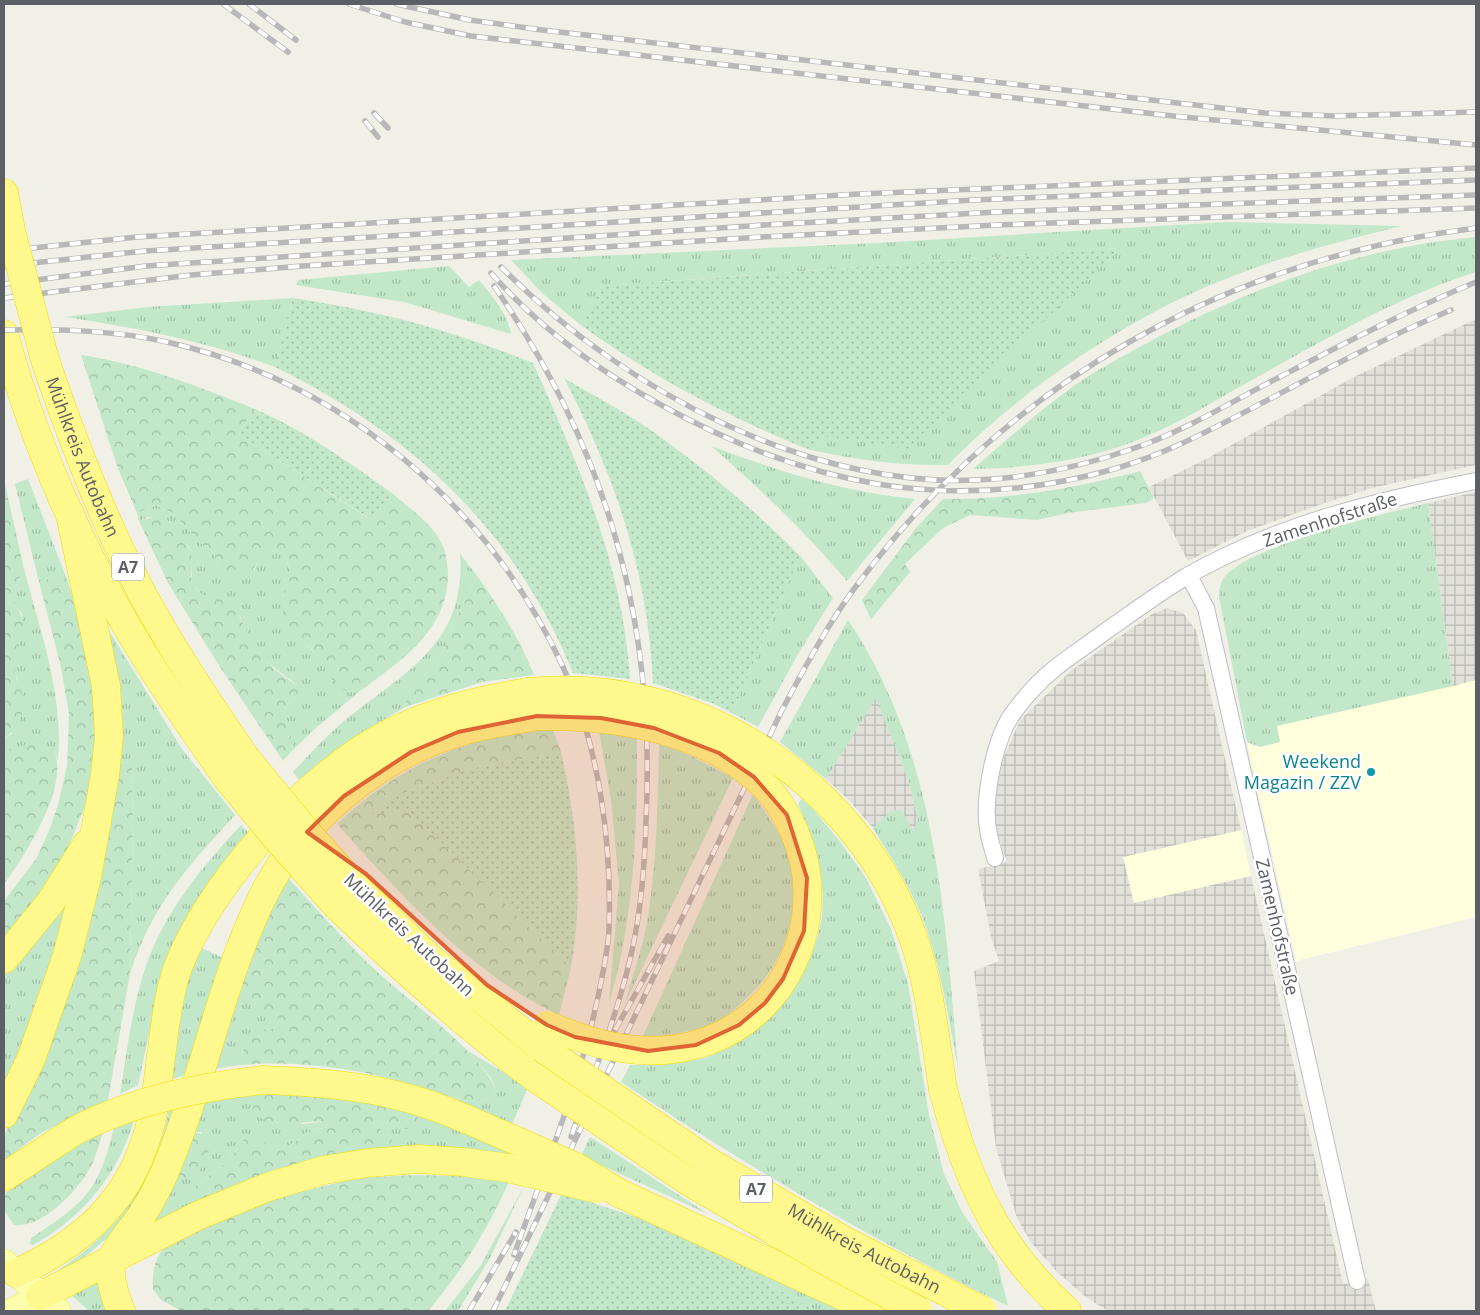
<svg xmlns="http://www.w3.org/2000/svg" width="1480" height="1315" viewBox="0 0 1480 1315" font-family="'Open Sans',sans-serif">
  <style>
    .commercial { fill: #fffedc }
    .industrial { fill: url(#industrial-grid) }
    .grass { fill: url(#grass-tufts) }
    .forest { fill: url(#forest-crowns) }
    .garden { fill: url(#garden-dots) }
    .lines { fill: none; stroke-linecap: round; stroke-linejoin: round }
    .minor-casing { stroke: #bdbec4; stroke-width: 18 }
    .primary-casing { stroke: #f5e959; stroke-width: 26 }
    .motorway-casing { stroke: #f5db00; stroke-width: 29 }
    .minor { stroke: #fff; stroke-width: 16 }
    .primary { stroke: #fbffab; stroke-width: 25 }
    .motorway { stroke: #fff98d; stroke-width: 28 }
    .rail-casing { stroke: #b8b8b9; stroke-width: 5.5 }
    .rail { stroke: #fff; stroke-width: 4; stroke-dasharray: 11; stroke-linecap: butt }
    .motorway-bridge-casing { stroke: #f5db00; stroke-width: 29; stroke-linecap: butt }
    .motorway-bridge { stroke: #fff98d; stroke-width: 28 }
    .marked { fill: #e06433; fill-opacity: 0.2; stroke: #e06433; stroke-width: 4; stroke-linejoin: round }
    .culture-dot { fill: #0f9aa8; stroke: #fff; stroke-width: 2 }
    .labels { text-anchor: middle; stroke-width: 5; stroke-linejoin: round; paint-order: stroke }
    .shield { fill: #fff; stroke: #8e8f94; stroke-width: 1 }
    .shield-label { font-size: 16px; font-weight: bold; fill: #5d5f66 }
    .street-label { font-size: 18px; fill: #5d5f66; stroke: #fff }
    .culture-label { font-size: 18px; fill: #0d838f; stroke: #fff; text-anchor: end }
  </style>
  <defs>
    <pattern id="industrial-grid" width="8" height="8" patternUnits="userSpaceOnUse" patternTransform="scale(1.25)"><rect width="8" height="8" fill="#e1e1da"/><path d="M0 4h8M4 0v8" fill="none" stroke="#babab5"/></pattern>
    <pattern id="grass-tufts" width="24" height="20" patternUnits="userSpaceOnUse" patternTransform="scale(1.25)"><rect width="24" height="20" fill="#c2e8c9"/><path d="M3 7l-1-3M5 7V3M7 7l1-3M15 17l-1-3M17 17v-4M19 17l1-3" fill="none" stroke="#a1bfa7"/></pattern>
    <pattern id="forest-crowns" width="20" height="18" patternUnits="userSpaceOnUse" patternTransform="scale(1.25)"><rect width="20" height="18" fill="#c2e8c9"/><path d="M2 6a3 3 0 1 1 6 0M12 15a3 3 0 1 1 6 0" fill="none" stroke="#a1bfa7"/></pattern>
    <pattern id="garden-dots" width="8" height="8" patternUnits="userSpaceOnUse" patternTransform="scale(1.25)"><rect width="8" height="8" fill="#c2e8c9"/><path d="M2 2h.1M6 6h.1" fill="none" stroke="#a1bfa7" stroke-width="1.8" stroke-linecap="round"/></pattern>
  </defs>
  <rect width="100%" height="100%" fill="#f0f0e6"/>
  <path class="commercial" d="M1476,680V917L1296,961L1247,742L1254,746L1280,742L1276,726Z
    M1241,830L1251,876L1134,904L1123,857Z"/>
  <path class="industrial" d="M1476,319V465L1372,488L1319,505L1247,531L1188,561L1149,487L1206,459L1356,376Z
    M1476,492V680L1453,686L1428,503Z
    M1167,608L1183,613L1196,630L1241,830L1123,857L1134,903L1251,876L1343,1284L1368,1279L1376,1311H1108L1087,1298L1057,1272L1030,1241L1017,1218L996,1148L974,971L999,961L991,937L978,869L1007,862L994,822L996,791L1003,759L1020,720L1072,670L1152,614Z
    M876,697L909,782L918,820L913,831L893,810L873,828L848,799L826,779Z"/>
  <path class="grass" d="M1225,222L1401,226C1329,244 1256,263 1188,295C1103,335 1013,398 948,465C901,466 857,460 811,450L827,437L908,448L1120,248L602,286L582,326L543,294L511,260L877,243Z
    M1476,237V272C1391,299 1312,347 1234,390C1208,405 1182,421 1154,433C1098,459 1034,468 973,469C1006,440 1039,411 1075,385C1103,366 1134,350 1164,334C1262,283 1366,247 1476,237Z
    M449,266L469,287L479,280C492,296 508,314 511,334L404,302L296,285L298,280Z
    M293,298L275,367C206,341 137,328 65,317L148,307Z
    M711,446C778,471 844,492 915,499L847,581C805,531 759,488 711,446Z
    M28,479L65,574L39,582L15,484Z
    M1428,503L1453,686L1277,726L1280,742L1260,747L1247,742L1219,597C1219,588 1220,582 1226,575C1256,544 1383,514 1428,503Z
    M156,505L173,513L197,540L213,553L219,566L254,570L262,554L275,550L284,554L287,561L291,576L283,596L294,632L321,660L332,681L349,692H359L318,726L292,751L290,728L283,715L287,704L298,696V686L266,661L252,643L240,616L227,602L202,595L192,583V563L189,547L169,521L149,517L139,521L137,513Z
    M460,554L478,577C461,599 456,626 443,650C433,668 421,681 406,694L405,707L354,737L299,780L293,772C309,755 324,738 342,723C402,673 467,646 460,554Z
    M800,556L833,598L798,654L758,727L732,713Z
    M24,569C40,630 64,696 58,760L54,750L9,749L4,754V738L12,734L18,681L15,671V650L21,636L22,614L15,605V588Z
    M848,620C937,752 945,915 958,1069C949,1019 941,968 923,919C910,887 891,857 873,828L892,810L902,811L913,831L918,820L909,782L876,698L826,779L780,742Z
    M106,626L182,749L235,815C186,869 153,903 130,974L133,822L132,764L119,762Z
    M599,731L637,737C637,807 636,881 622,951C619,968 614,985 609,1003L619,883L611,799Z
    M659,743L693,757L733,778L624,1006C634,972 646,938 650,903C657,850 658,797 659,743Z
    M753,794C764,810 775,825 783,842C806,893 790,956 752,993C741,1004 727,1017 713,1023C690,1033 667,1035 642,1038Z
    M801,799L812,808L838,839L866,878L891,929L908,984L929,1115L944,1174L962,1212L997,1262L1008,1306C873,1241 745,1165 621,1082L630,1065C660,1065 691,1065 719,1052C771,1030 816,970 822,914C826,876 813,838 798,804Z
    M241,825L252,836L161,978L138,1085L120,1094C127,1051 132,1007 146,966C165,911 202,867 241,825Z
    M70,896L52,966L4,1093V976L29,948Z
    M199,947L226,959L185,1075L172,1079C178,1033 182,990 199,947Z
    M246,966C251,985 251,1013 275,1012L279,1021L274,1029H267L243,1049L239,1065L213,1069Z
    M468,1051L528,1087L511,1127L449,1098L480,1103L497,1091L491,1078Z
    M252,1095L276,1123L291,1121L304,1124L325,1121L327,1127L307,1132L300,1139L276,1152L259,1136L237,1148L228,1161L188,1192L193,1205L148,1230L202,1132H189L201,1100Z
    M180,1106L138,1202L113,1233L74,1266L53,1274C116,1233 155,1184 169,1109Z
    M404,1109L513,1150L511,1158L420,1147H389L393,1138L372,1123L374,1120L406,1129Z
    M134,1120C118,1175 82,1218 33,1245L30,1244L31,1238C85,1203 99,1191 114,1127Z
    M590,1137L708,1214L581,1156Z
    M524,1186L490,1258L460,1308L457,1311H445L481,1265Z
    M715,1253L843,1311H816Z
    M99,1280L106,1311H89L70,1294L87,1288Z"/>
  <path class="forest" d="M81,355C142,364 199,387 255,409L238,434L368,518L393,494C410,509 439,528 445,552C449,567 449,586 444,601C434,636 400,662 372,682C368,685 362,691 357,692C351,693 344,691 339,687C331,682 327,670 322,662C312,646 286,632 283,612C279,587 298,580 284,554L275,550L263,554L248,577L232,575L219,566L213,553L197,540L173,513L156,505L137,513L117,466Z
    M1140,471L1154,498L1146,503L1068,513L1037,520L970,515L943,528L905,564L910,572L871,619L862,600L916,528L943,499C1011,500 1075,488 1140,471Z
    M4,480L24,569L15,588V605C32,626 15,644 15,668C15,677 20,686 22,695C26,712 19,730 4,738Z
    M160,515C176,525 192,545 192,564C192,570 190,578 193,583C202,602 215,594 228,603C240,612 245,629 252,641C263,661 280,675 298,686V696L287,704L283,715L290,728L292,751L283,761L218,664L168,583L139,521Z
    M65,574L73,597L93,674L99,720L89,796L62,863L4,945V901L36,859L49,831L58,805L67,766L69,714L61,667L39,582Z
    M478,577C500,609 520,639 534,675L482,682L405,707L406,694C421,681 433,668 443,650C456,626 461,599 478,577Z
    M553,730L561,752L469,769L393,797L370,815L406,809L571,967L559,1015C470,973 402,896 337,824C397,766 470,734 553,730Z
    M24,745H37L54,750C70,785 25,856 4,884V754L9,749Z
    M119,762L132,764L133,822L130,974L108,1100L41,1133L4,1160V1135L22,1103L90,915L111,823Z
    M288,878C315,907 341,937 370,965C407,1001 475,1045 497,1091L480,1103C455,1100 434,1091 410,1084C355,1068 296,1060 239,1065C243,1046 250,1028 274,1029L279,1022L275,1012C265,1013 262,1011 256,1003C251,997 245,992 244,984C240,962 276,897 288,878Z
    M318,1093L404,1109L418,1116V1122L414,1128L406,1129L374,1120L372,1123L393,1138L389,1147L307,1161L271,1171L193,1205L188,1198V1192L228,1161L246,1137L259,1136L276,1152L300,1139L307,1132L327,1127L325,1121C304,1122 270,1128 253,1113L252,1095Z
    M103,1132C100,1142 97,1152 93,1162C82,1187 43,1229 14,1225L4,1210V1194L60,1156Z
    M189,1132L211,1135C211,1150 204,1171 190,1179L179,1177L175,1172Z
    M413,1175L467,1176L509,1182C487,1230 462,1271 428,1311H181L160,1299L153,1289C152,1269 155,1256 170,1241L275,1198L357,1178Z"/>
  <path class="garden" d="M1121,248L908,449L827,437L811,450L802,447C721,413 653,377 582,326L602,286Z
    M293,298C380,311 451,330 533,363C579,466 623,565 630,679L573,673C515,530 412,434 275,367Z
    M564,378C592,395 622,410 649,429C703,467 754,509 800,556L732,713L712,703L653,683C648,572 615,476 564,378Z
    M255,409C307,432 347,461 393,494L369,518L238,434Z
    M561,752C577,822 584,896 571,967L406,809L369,816L393,797L469,769Z
    M562,1193L639,1218L715,1253L816,1311H505Z"/>
  <g class="lines">
    <defs>
      <path id="minor" d="M1189,576L1206,608L1357,1281
        M995,858C993,849 989,839 988,829C983,799 994,742 1011,716C1023,699 1038,682 1054,669C1071,655 1089,644 1106,631C1133,612 1159,593 1187,576C1276,525 1377,500 1476,481"/>
      <path id="primary" d="M4,1262L58,1311
        M12,1311L40,1296"/>
      <g id="motorway">
        <path d="M4,193L11,231"/>
        <path d="M4,334C28,421 63,507 105,587C140,654 184,716 227,778"/>
        <path id="s1" d="M45,360C70,433 97,505 132,574C164,638 205,698 245,757"/>
        <path d="M355,886L430,958L542,1048"/>
        <path d="M337,906C400,967 464,1024 534,1077"/>
        <path d="M4,959L50,903L87,844"/>
        <path d="M264,1080C312,1082 361,1085 407,1098C445,1108 481,1126 517,1141"/>
        <path d="M943,1089C966,1179 997,1248 1067,1311"/>
        <path d="M4,1114L31,1059L67,956L87,877L105,775L109,737L106,686L70,514"/>
        <path d="M4,1177L76,1130"/>
        <path d="M619,1193L856,1302L887,1311"/>
        <path d="M16,1273C73,1248 122,1208 143,1148C154,1119 157,1087 161,1057C165,1027 168,995 178,967C210,883 308,775 388,734C433,711 479,700 528,692"/>
        <path d="M40,1296L197,1216L268,1187L324,1170L367,1163L419,1159L463,1162L508,1168"/>
        <path d="M121,1311C115,1297 107,1273 113,1257C119,1243 131,1230 140,1218C153,1198 164,1176 172,1154C206,1069 223,975 265,892C303,818 379,756 459,732C484,724 511,721 537,716"/>
      </g>
    </defs>
    <use href="#minor" class="minor-casing"/>
    <use href="#primary" class="primary-casing"/>
    <use href="#motorway" class="motorway-casing"/>
    <use href="#minor" class="minor"/>
    <use href="#primary" class="primary"/>
    <use href="#motorway" class="motorway"/>
    <defs>
      <path id="rail" d="M223,4L288,52
        M249,4L296,40
        M349,4L405,22L471,36L1173,116L1476,145
        M396,4L470,20L542,30L1265,113L1334,116L1476,112
        M374,113L388,128
        M365,121L378,137
        M4,251L137,237L859,194L1476,168
        M4,266L145,251L973,200L1476,180
        M501,267C623,390 815,494 993,479C1045,475 1097,462 1146,444C1190,427 1230,403 1272,381C1339,346 1406,311 1476,282
        M491,273C539,328 599,371 663,406C808,486 952,515 1114,469C1167,454 1216,427 1264,402C1326,369 1387,337 1451,310
        M4,284L146,266L764,225L997,212L1476,195
        M494,286C607,449 656,622 646,820C645,859 642,898 635,936C622,1005 594,1071 571,1137
        M4,298L191,275L302,266L762,237L998,225L1476,208
        M4,330C58,329 113,330 167,342C343,382 488,504 563,667C599,745 612,843 609,929C608,948 604,968 600,987C582,1079 545,1167 514,1255
        M615,1030L668,936
        M469,1311L516,1232
        M493,1311L782,710C804,669 826,627 854,589C1006,383 1223,260 1476,228"/>
    </defs>
    <use href="#rail" class="rail-casing"/>
    <use href="#rail" class="rail"/>
    <defs>
      <g id="motorway-bridge">
        <path d="M11,231L45,360"/>
        <path d="M528,692C694,675 857,781 913,937C930,986 935,1038 943,1089"/>
        <path d="M537,716C616,715 706,728 766,787C778,800 787,815 794,831C832,917 787,1021 694,1045C643,1059 594,1045 547,1025"/>
        <path d="M245,757L305,830L355,886"/>
        <path d="M227,778L272,833L337,906"/>
        <path id="s2" d="M542,1048L711,1163L847,1242L983,1311"/>
        <path d="M534,1077L691,1183L833,1265L919,1311"/>
        <path d="M76,1130C135,1100 199,1087 264,1080"/>
        <path d="M517,1141L576,1167L619,1193"/>
        <path d="M508,1168L598,1189"/>
      </g>
    </defs>
    <use href="#motorway-bridge" class="motorway-bridge-casing"/>
    <use href="#motorway-bridge" class="motorway-bridge"/>
  </g>
  <path class="marked" d="M537,716L601,718L654,728L719,753L754,777L787,815L807,878L804,931L783,979L765,1003L739,1025L696,1045L648,1051L575,1037L547,1025L487,985L366,874L307,832L344,796L411,752L458,732Z"/>
  <circle class="culture-dot" cx="1371" cy="772" r="5"/>
  <g class="labels">
    <g class="shield">
      <rect x="112" y="553.5" width="32" height="27" rx="4"/>
      <rect x="740" y="1175.5" width="32" height="27" rx="4"/>
    </g>
    <g class="shield-label">
      <text x="128" y="573">A7</text>
      <text x="756" y="1195">A7</text>
    </g>
    <g class="street-label">
      <text dy="6" stroke="none"><textPath href="#s1" startOffset="104">Mühlkreis Autobahn</textPath></text>
      <text transform="translate(1330 520) rotate(-18)" y="6">Zamenhofstraße</text>
      <text transform="translate(1277 927) rotate(77)" y="6">Zamenhofstraße</text>
      <text transform="translate(409 935) rotate(43)" y="6">Mühlkreis Autobahn</text>
      <text dy="6" stroke="none"><textPath href="#s2" startOffset="380">Mühlkreis Autobahn</textPath></text>
    </g>
    <g class="culture-label">
      <text x="1361" y="768">Weekend<tspan x="1361" dy="21">Magazin / ZZV</tspan></text>
    </g>
  </g>
  <rect width="1480" height="1315" fill="none" stroke="#5d5f66" stroke-width="10"/>
</svg>
